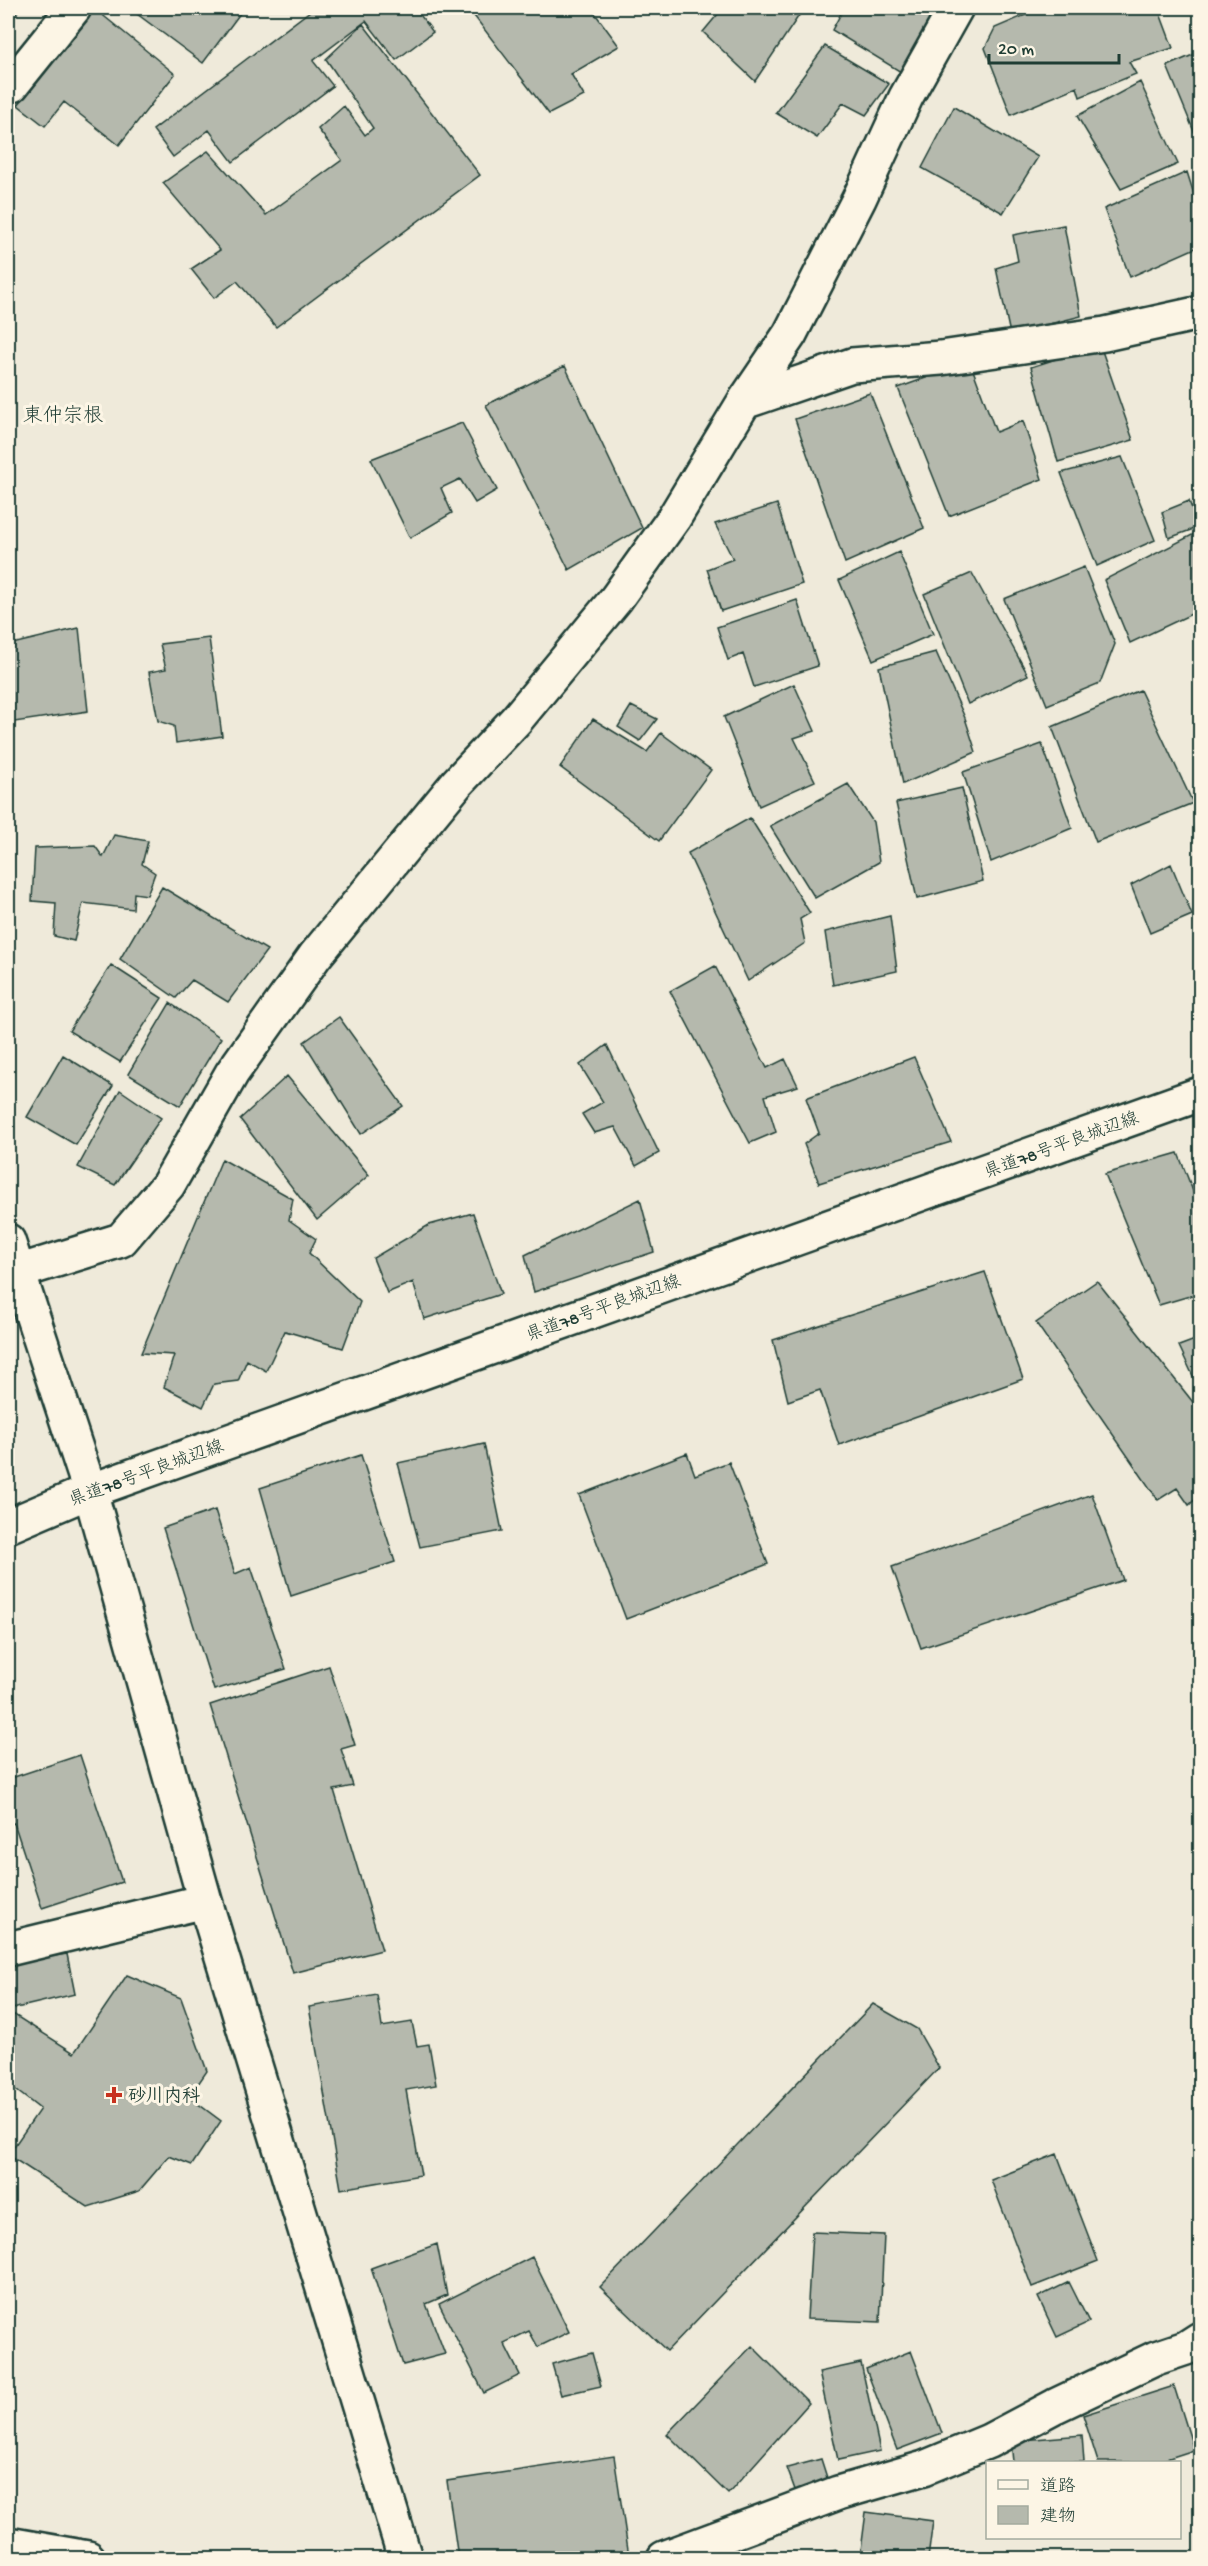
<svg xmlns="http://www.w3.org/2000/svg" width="1208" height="2566" viewBox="0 0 1208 2566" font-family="'Gochi Hand','Klee One',sans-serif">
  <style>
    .building { fill: #b5b9ad; stroke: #1f3d34; stroke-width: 1.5 }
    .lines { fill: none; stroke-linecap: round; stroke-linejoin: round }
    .minor-casing { stroke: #1f3d34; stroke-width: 38 }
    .major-casing { stroke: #1f3d34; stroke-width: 38 }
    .path { stroke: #1f3d34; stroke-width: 4; stroke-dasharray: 1.5 4.5; stroke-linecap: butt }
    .minor { stroke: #fcf5e5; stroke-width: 33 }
    .major { stroke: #fcf5e5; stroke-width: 33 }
    .poi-dot { fill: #c8321e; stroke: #fcf5e5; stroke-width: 2 }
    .labels { text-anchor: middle; stroke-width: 6; stroke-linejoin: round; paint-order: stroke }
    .street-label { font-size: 18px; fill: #1f3d34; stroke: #fcf5e5 }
    .poi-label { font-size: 18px; font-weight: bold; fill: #1f3d34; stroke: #fcf5e5; text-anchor: start }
    .neighbourhood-label { font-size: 20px; fill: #1f3d34; stroke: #fcf5e5 }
  </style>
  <rect width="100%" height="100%" fill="#efeada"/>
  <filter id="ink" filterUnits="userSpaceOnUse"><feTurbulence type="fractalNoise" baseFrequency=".0167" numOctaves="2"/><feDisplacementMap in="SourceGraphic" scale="12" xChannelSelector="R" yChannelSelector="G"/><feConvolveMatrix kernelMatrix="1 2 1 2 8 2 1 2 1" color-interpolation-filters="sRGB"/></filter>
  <g filter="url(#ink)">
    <path class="building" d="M8,8H20L8,24Z
      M94,8L175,74L119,145L64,102L45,126L18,105Z
      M129,8H244L203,63Z
      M314,8H415L433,32L396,60L366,21L313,61L333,86L233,162L209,130L173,157L153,130Z
      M468,8H591L619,46L571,74L584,96L549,114Z
      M723,8H804L755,81L703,32Z
      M844,8H937L901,72L832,30Z
      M1042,8H1158L1173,48L1129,62L1136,74L1080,97L1077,87L1011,115L985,48L995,28Z
      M363,24L480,175L276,327L237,281L214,298L191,269L220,250L163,183L208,151L266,215L342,160L318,129L344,106L365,135L373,128L326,59Z
      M825,46L889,84L866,115L843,103L817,138L776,113Z
      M1200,52V146L1167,66Z
      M1140,82L1178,164L1121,189L1077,116Z
      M954,107L1038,157L1003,213L922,168Z
      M1187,172L1200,213V246L1130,277L1104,209Z
      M1064,225L1081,316L1010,334L996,268L1018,261L1013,235Z
      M1100,345L1133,440L1058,462L1031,367Z
      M970,362L996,432L1023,421L1042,479L949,516L898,388Z
      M565,366L642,528L569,570L486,405Z
      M870,393L924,528L845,563L795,419Z
      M462,423L497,490L475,503L460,479L441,488L452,513L410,538L371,459Z
      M1122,457L1155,540L1097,566L1061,473Z
      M1189,501L1199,527L1169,538L1162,512Z
      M777,504L802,584L721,611L707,569L733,559L715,524Z
      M1194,534L1200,550V610L1130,643L1104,580Z
      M899,552L933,634L873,660L839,580Z
      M1084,567L1115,644L1100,683L1047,705L1004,599Z
      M972,573L1028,675L968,704L924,594Z
      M797,600L818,666L754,687L743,654L728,660L717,627Z
      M79,628L88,711L8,723V645Z
      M209,638L222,736L176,743L174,726L158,721L149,672L166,669L160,644Z
      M936,652L965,718L976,752L903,784L879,667Z
      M794,684L815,731L794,738L815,781L759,806L724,717Z
      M1140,690L1193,803L1096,842L1052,727Z
      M631,706L657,719L640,741L618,727Z
      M593,719L647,752L661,733L711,770L659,841L560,767Z
      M1042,744L1072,828L991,862L963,772Z
      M848,784L873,822L879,862L815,898L770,826Z
      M962,788L983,881L917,899L896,803Z
      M750,818L810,913L800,919L805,943L748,981L688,853Z
      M114,835L148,841L142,864L155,873L147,895L134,893L133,909L83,903L74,941L54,936L56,903L32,901L35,848L95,846L103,857Z
      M1171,864L1192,915L1150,933L1131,885Z
      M162,887L267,950L228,1002L192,980L176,998L120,959Z
      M890,916L897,971L833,985L825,932Z
      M111,965L162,998L120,1062L69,1031Z
      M715,966L767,1068L785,1059L798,1086L765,1096L776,1132L750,1143L670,991Z
      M170,1003L221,1038L180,1106L128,1074Z
      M339,1017L403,1106L361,1134L304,1042Z
      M607,1045L659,1153L636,1166L615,1127L594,1133L582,1114L603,1102L580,1065Z
      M63,1055L113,1086L76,1145L27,1117Z
      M914,1057L951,1142L819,1183L804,1144L819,1133L806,1098Z
      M287,1076L369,1175L317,1220L240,1119Z
      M120,1090L161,1118L115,1185L78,1167Z
      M1178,1153L1200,1209V1293L1159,1305L1105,1174Z
      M222,1159L293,1199L289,1220L316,1239L309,1253L360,1302L343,1348L285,1331L266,1371L247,1360L238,1381L214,1384L203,1407L164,1387L174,1355L141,1353Z
      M640,1199L654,1252L534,1292L525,1255Z
      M473,1213L501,1294L424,1319L413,1282L387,1293L373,1258L429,1225Z
      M985,1272L1023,1379L839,1445L820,1390L788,1401L773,1340Z
      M1097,1281L1196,1406L1200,1416V1495L1189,1505L1177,1488L1158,1500L1036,1323Z
      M1200,1338V1391L1179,1346Z
      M484,1444L502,1531L420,1547L398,1463Z
      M687,1453L695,1475L729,1462L768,1564L626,1619L579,1495Z
      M361,1455L395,1562L291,1596L260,1488Z
      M1092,1494L1123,1580L921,1648L892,1567Z
      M215,1510L235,1574L251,1567L286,1669L214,1690L163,1528Z
      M329,1666L355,1745L341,1749L353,1786L334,1790L382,1950L293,1973L210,1705Z
      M80,1755L122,1882L42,1908L14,1823L8,1825V1779Z
      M67,1954L75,1994L8,2010V1963Z
      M127,1975L181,1998L207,2071L189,2097L221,2121L192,2165L169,2156L139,2191L88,2207L8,2155L40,2109L8,2084V2023L13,2014L74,2053Z
      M377,1995L382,2027L412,2022L417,2046L429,2044L436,2085L406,2090L421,2175L341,2189L309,2007Z
      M873,2004L917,2029L939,2068L667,2351L600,2287Z
      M1057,2154L1098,2261L1032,2287L991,2180Z
      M812,2232L884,2235L880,2322L807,2319Z
      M437,2244L447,2295L426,2304L445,2354L403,2365L371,2268Z
      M532,2257L569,2332L538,2347L529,2331L504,2343L520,2375L484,2393L439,2304Z
      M1069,2282L1089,2322L1057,2337L1038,2297Z
      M752,2346L809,2403L728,2494L667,2434Z
      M911,2351L942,2433L897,2450L866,2369Z
      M592,2353L601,2386L561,2395L552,2364Z
      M8,2357L10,2439H8Z
      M861,2363L880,2451L838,2460L819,2372Z
      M1174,2386L1194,2450L1157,2462H1098L1083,2415Z
      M1082,2435L1084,2462H1013L1011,2441Z
      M614,2456L629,2556L616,2558H458L447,2481Z
      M821,2459L830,2487L798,2498L787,2468Z
      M866,2512L933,2521L928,2558H860Z
      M837,2550L838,2558H800V2556Z"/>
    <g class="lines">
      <defs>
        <path id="minor" d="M8,81L12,85L74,8
          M744,402L852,365L941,358L1105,334L1200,313
          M8,1241L90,1491L205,1901L405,2558
          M8,1275L121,1240L168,1185L232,1073L315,956L457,783L516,720L616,599L674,518L744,402L790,334L859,199L906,97L956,8
          M8,1949L205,1901
          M8,2544L88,2558
          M664,2558L838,2493L924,2468L989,2441L1055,2406L1156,2358L1186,2348L1200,2339"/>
        <path id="major" d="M8,1526L90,1491L1200,1094"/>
      </defs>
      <use href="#minor" class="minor-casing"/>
      <use href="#major" class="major-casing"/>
      <path class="path" d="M1197,2387L1200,2400"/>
      <use href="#minor" class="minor"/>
      <use href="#major" class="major"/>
    </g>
  </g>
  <path class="poi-dot" d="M111 2086h6v6h6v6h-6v6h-6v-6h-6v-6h6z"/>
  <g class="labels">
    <g class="street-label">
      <text transform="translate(1061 1144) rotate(-20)" y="6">県道78号平良城辺線</text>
      <text transform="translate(603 1307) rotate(-20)" y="6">県道78号平良城辺線</text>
      <text transform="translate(146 1472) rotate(-20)" y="6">県道78号平良城辺線</text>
    </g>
    <g class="poi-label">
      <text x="128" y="2101">砂川内科</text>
    </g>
    <g class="neighbourhood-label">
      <text x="63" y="421">東仲宗根</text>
    </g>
  </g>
  <rect width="1208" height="2566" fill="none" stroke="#fcf5e5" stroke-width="30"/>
  <rect x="15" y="15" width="1178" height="2536" fill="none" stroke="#1f3d34" stroke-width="2" filter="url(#ink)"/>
  <rect x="986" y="2461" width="195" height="78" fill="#fcf5e5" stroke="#a4ab9e" stroke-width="1.5"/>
  <rect x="998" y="2480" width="30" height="9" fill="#fcf5e5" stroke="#a4ab9e" stroke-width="1.5"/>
  <text x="1040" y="2491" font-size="18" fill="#1f3d34">道路</text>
  <rect x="998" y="2506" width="30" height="18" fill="#b5b9ad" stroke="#a4ab9e" stroke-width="1.5"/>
  <text x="1040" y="2521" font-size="18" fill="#1f3d34">建物</text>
  <path d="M989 54v9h130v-9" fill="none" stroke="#1f3d34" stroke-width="3"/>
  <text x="998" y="54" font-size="18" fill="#1f3d34" stroke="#fcf5e5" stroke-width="4.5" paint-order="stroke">20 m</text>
</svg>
